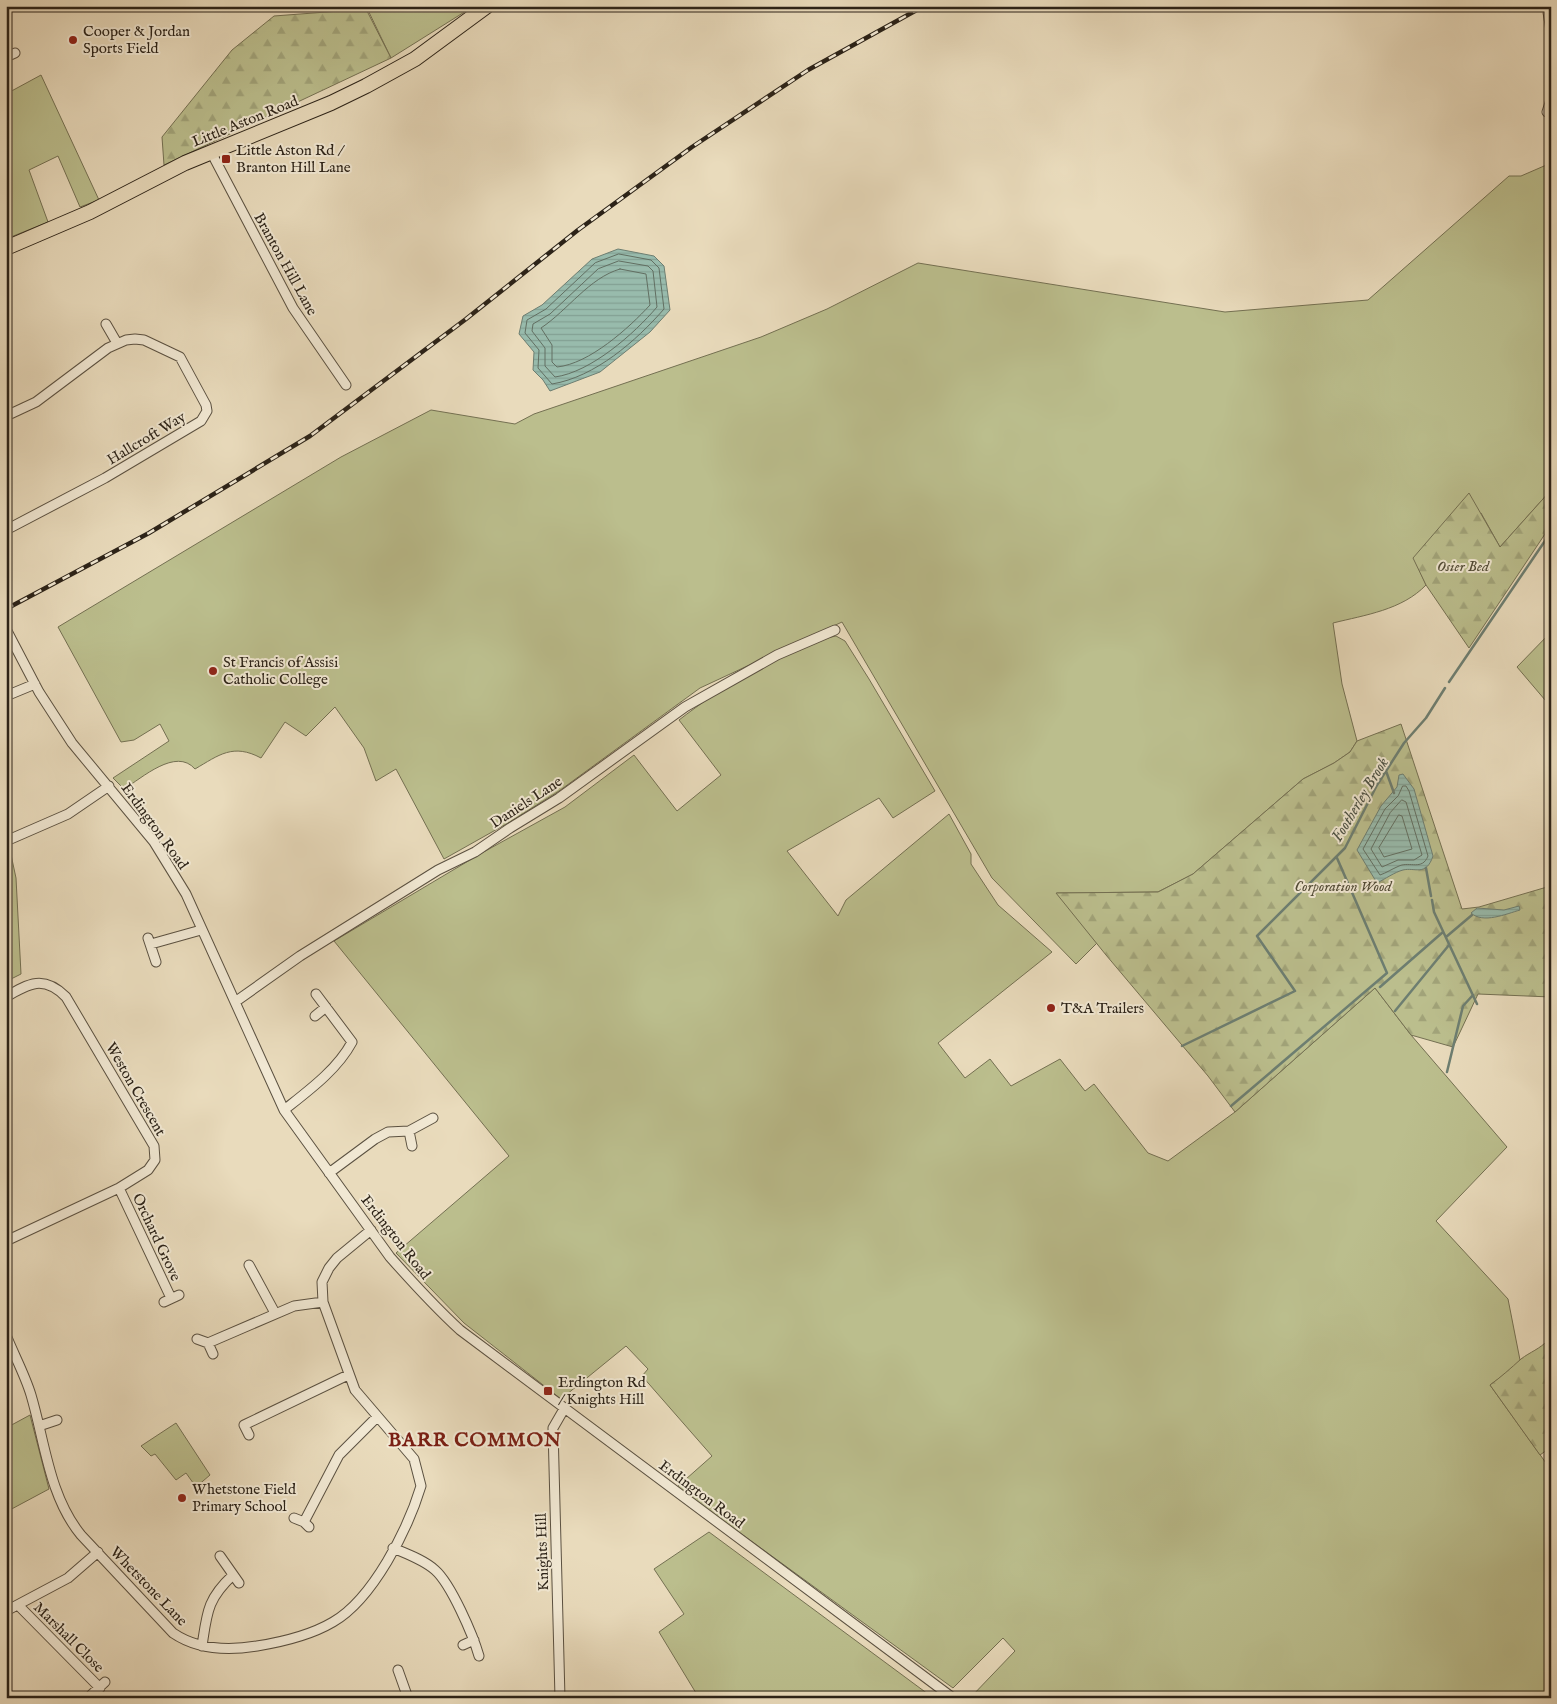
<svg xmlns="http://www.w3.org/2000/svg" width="1557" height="1704" viewBox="0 0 1557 1704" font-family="'IM FELL English',serif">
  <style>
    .green { fill: #bbbe8d; stroke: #747052 }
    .forest { fill: url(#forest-firs); stroke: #747052 }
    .water { fill: url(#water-rules); stroke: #6d7e71 }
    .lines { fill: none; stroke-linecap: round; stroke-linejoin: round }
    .shore { stroke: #626f62; stroke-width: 1 }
    .stream { stroke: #6d7e71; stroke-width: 2.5 }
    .minor-casing { stroke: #5b5141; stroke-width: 11 }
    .primary-casing { stroke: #2c2318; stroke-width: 16 }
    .minor { stroke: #f1e8d3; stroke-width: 9 }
    .primary { stroke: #e9dbbc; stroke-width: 14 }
    .rail-casing { stroke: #2c2318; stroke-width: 4.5 }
    .rail { stroke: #f1e8d3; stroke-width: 2.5; stroke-dasharray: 8; stroke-linecap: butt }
    .poi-dot { fill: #8f2418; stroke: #f1e8d3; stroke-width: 2 }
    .labels { text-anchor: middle; stroke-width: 4; stroke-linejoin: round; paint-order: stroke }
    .poi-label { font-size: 15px; fill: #2c2318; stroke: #f1e8d3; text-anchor: start }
    .street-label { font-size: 15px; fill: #2c2318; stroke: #f1e8d3 }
    .park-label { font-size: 15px; font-style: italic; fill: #504a35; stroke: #f1e8d3 }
    .water-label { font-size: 16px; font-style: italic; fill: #4c5144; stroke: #f1e8d3 }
    .district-label { font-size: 20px; font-weight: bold; letter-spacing: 1px; fill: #7a1f14; stroke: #f1e8d3 }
  </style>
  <defs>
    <pattern id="forest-firs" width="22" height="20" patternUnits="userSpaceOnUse" patternTransform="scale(1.25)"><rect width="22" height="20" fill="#bbbe8d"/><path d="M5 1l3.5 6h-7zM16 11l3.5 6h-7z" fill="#a1a379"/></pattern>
    <pattern id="water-rules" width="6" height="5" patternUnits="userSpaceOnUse" patternTransform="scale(1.25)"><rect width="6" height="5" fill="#98bbac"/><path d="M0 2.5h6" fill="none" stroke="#83a093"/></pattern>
  </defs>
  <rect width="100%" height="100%" fill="#e9dbbc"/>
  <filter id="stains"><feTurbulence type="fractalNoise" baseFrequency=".004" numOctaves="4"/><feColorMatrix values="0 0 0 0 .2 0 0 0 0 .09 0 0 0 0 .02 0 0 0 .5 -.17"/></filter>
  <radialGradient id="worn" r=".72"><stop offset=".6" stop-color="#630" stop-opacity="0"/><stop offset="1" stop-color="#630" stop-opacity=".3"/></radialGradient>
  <path class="green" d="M366,6H474L391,58Z
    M41,75L99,200L80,207L58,156L29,170L48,222L6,239V94Z
    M1551,163V490L1500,547L1481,513L1414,558L1426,585C1402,610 1365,615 1333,623L1342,684L1357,741L1350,752L1334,763L1303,779L1193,874L1158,892L1057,893L1097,943L1076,964L992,878L842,622L700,688L559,791L508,823L444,859L396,769L376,781L364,748L335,707L306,736L285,722L261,758C233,743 219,755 195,769C176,747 142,778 124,789L113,778L169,741L160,724L134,740L121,742L58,627L341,457L431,410L515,424L534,414L761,337L827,309L918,263L1225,312L1368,300L1509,176H1521Z
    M1551,632V707L1517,667Z
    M836,636L845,641L869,679L935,791L893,818L879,798L787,851L838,916L846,900L949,814L971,854V864L998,905L1052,952L938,1043L965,1078L990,1059L1011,1086L1060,1059L1085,1091L1094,1084L1148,1153L1168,1161L1235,1112L1375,988L1411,1035L1507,1147L1436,1221L1508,1299L1520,1360L1516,1366L1490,1385L1551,1470V1698H970L1015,1651L1003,1638L953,1688L677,1487L712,1456L642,1376L648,1369L626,1346L561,1399L464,1323L396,1253L509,1156L334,941L480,854L565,807L634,755L677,811L721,775L679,720C719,689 787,645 836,636Z
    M10,850L16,878L21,974L9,980L6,977V852Z
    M30,1415L49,1489L6,1512V1428Z
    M176,1423L210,1475L196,1487L186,1473L176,1480L155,1454L151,1456L141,1446Z
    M709,1532L932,1697L699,1698L659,1632L684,1614L654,1569Z"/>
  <path class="forest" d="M366,9L391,58L164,165L162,137L232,50L274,16Z
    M1551,490V525L1469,648L1426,585L1413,558L1469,493L1500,547Z
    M1401,724L1462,909L1479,907L1547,887L1551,890V997L1478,994L1453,1047L1411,1035L1375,988L1235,1112L1208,1076L1106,955L1056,893L1158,892L1193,874L1303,779L1334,763L1350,752L1357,741Z
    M1548,1340L1551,1343V1447L1540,1455L1490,1385C1501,1377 1511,1368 1521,1359C1530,1352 1540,1349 1548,1340Z"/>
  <path class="water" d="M618,249L654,256L664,266L670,310L650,332L600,372L550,391L543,380L533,370L534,352L519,334L523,316L542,305L592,259Z
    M1403,774L1414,789L1433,856C1426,877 1415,867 1403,870C1395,872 1385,879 1377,883L1357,850L1381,806L1397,787L1399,775Z
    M1519,906L1520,910C1506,914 1483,924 1471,913L1477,908L1504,910Z"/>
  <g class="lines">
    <path class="shore" d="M619,254L651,260L659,268L664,309C636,341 595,377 552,384L538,368L539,350L525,333L527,320L546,309L595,263Z
      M619,261L648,266L653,271L657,307C634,334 591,372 555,377L545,366V348L532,331L533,324L550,314L598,269Z
      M620,269L646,274L650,305C629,328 589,364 557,367L552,362V345L541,328C568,310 589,278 620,269Z
      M1403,786H1406L1409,791L1428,856C1422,871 1410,861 1399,866C1392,869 1386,873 1380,875L1363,849L1385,809L1398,796Z
      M1402,800L1406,802L1422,855L1414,860H1398L1382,867L1371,849L1390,813Z
      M1399,815L1402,816L1412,849L1384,857L1379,848Z"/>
    <path class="stream" d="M1449,682L1551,532
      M1386,771L1394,793
      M1426,868L1431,896
      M1432,900L1434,912L1477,1004
      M1446,937L1472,915
      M1380,987L1443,932
      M1395,1011L1449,945
      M1182,1046L1295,991L1257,936L1345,848L1377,785L1404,743L1426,718L1445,688
      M1447,1072L1463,1006L1473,995
      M1231,1106L1387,973L1337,858"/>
    <defs>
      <path id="minor" d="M1547,6L1551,31
        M6,57L15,53
        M1551,57V78
        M1547,112L1551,100
        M211,152L293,308L346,385
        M106,324L117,343
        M6,416L36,402L108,348L126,340L135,339L144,340L180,357L206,405L207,411L201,421L105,478L6,530
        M6,629L39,692L72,743L154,842L186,894L284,1110L390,1257C413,1283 435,1307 460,1330L953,1698
        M6,696L35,684
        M6,841L68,814L109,786
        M148,938L156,962
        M151,944L201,930
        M6,997C29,983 44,975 66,997L154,1146L155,1160L148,1170L119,1188L6,1241
        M235,1002L300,956L438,870L475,852L510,828L559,798L685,707L777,655L835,630
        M315,1016L326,1007
        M284,1110C308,1091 337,1070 352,1042L316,994
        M409,1131L412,1146
        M329,1173L375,1139L388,1132L409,1131L433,1118
        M119,1188L171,1298
        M249,1265L275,1313
        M164,1302L179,1295
        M6,1335C14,1355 25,1375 31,1395C45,1442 49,1496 81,1535L173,1633C198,1650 227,1651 257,1646C282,1642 311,1635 333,1622C373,1599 408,1529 421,1486L414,1459L355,1390L323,1302L322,1282L329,1268L337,1258L371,1230
        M197,1339L208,1343L213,1354
        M208,1343L294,1306L323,1302
        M39,1426L57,1420
        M249,1435L244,1425L348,1375
        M294,1518L304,1522L309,1527
        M304,1522L339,1455L377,1417
        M393,1548C407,1554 424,1560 435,1570C451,1584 473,1635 479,1656
        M220,1556L239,1583
        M18,1605L100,1688
        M6,1611L68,1578L98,1552
        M463,1645L474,1640
        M202,1646C207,1613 207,1599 233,1575
        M398,1670L408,1698
        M91,1695L105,1682
        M560,1698L553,1428L564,1409"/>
      <path id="primary" d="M6,248L90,212L185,163L331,103L366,86L415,59L487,6"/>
    </defs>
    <use href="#minor" class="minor-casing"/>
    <use href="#primary" class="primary-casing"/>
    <use href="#minor" class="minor"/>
    <use href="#primary" class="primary"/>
    <defs>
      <path id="rail" d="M6,609L149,533L310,436L466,319L578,230L692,147L808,70L924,6"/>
    </defs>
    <use href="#rail" class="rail-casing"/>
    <use href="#rail" class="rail"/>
  </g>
  <g class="poi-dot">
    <circle cx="73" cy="40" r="5"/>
    <rect x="221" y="154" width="10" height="10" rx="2.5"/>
    <circle cx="213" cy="671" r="5"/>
    <circle cx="1051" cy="1008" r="5"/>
    <rect x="543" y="1386" width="10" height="10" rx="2.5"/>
    <circle cx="182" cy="1498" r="5"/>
  </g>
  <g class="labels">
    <g class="poi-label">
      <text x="83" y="36">Cooper &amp; Jordan<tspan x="83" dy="17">Sports Field</tspan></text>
      <text x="236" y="155">Little Aston Rd /<tspan x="236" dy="17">Branton Hill Lane</tspan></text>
      <text x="223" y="667">St Francis of Assisi<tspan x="223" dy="17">Catholic College</tspan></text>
      <text x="1061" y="1013">T&amp;A Trailers</text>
      <text x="558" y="1387">Erdington Rd<tspan x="558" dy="17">/ Knights Hill</tspan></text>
      <text x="192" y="1494">Whetstone Field<tspan x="192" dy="17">Primary School</tspan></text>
    </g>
    <g class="street-label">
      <text transform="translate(245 121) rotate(-22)" y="5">Little Aston Road</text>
      <text transform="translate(286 264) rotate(61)" y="5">Branton Hill Lane</text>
      <text transform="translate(146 438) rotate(-31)" y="5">Hallcroft Way</text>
      <text transform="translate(526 802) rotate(-33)" y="5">Daniels Lane</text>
      <text transform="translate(155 826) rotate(54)" y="5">Erdington Road</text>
      <text transform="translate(136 1089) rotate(60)" y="5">Weston Crescent</text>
      <text transform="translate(157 1237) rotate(65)" y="5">Orchard Grove</text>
      <text transform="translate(396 1237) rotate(52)" y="5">Erdington Road</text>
      <text transform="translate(702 1494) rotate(37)" y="5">Erdington Road</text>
      <text transform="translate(542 1552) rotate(-92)" y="5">Knights Hill</text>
      <text transform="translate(149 1586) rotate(46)" y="5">Whetstone Lane</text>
      <text transform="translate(69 1637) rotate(45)" y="5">Marshall Close</text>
    </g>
    <g class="park-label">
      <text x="1463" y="571">Osier Bed</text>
      <text x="1343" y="891">Corporation Wood</text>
    </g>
    <g class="water-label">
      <text transform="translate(1359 799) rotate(-59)" y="6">Footherley Brook</text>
    </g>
    <g class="district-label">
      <text x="475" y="1446">BARR COMMON</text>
    </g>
  </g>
  <rect width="1557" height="1704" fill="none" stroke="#e9dbbc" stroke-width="25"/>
  <rect x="8" y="8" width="1542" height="1689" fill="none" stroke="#2c2318" stroke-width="2.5"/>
  <rect x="12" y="12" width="1532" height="1679" fill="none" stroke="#2c2318"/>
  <rect width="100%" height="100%" filter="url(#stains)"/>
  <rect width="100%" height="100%" fill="url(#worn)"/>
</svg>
